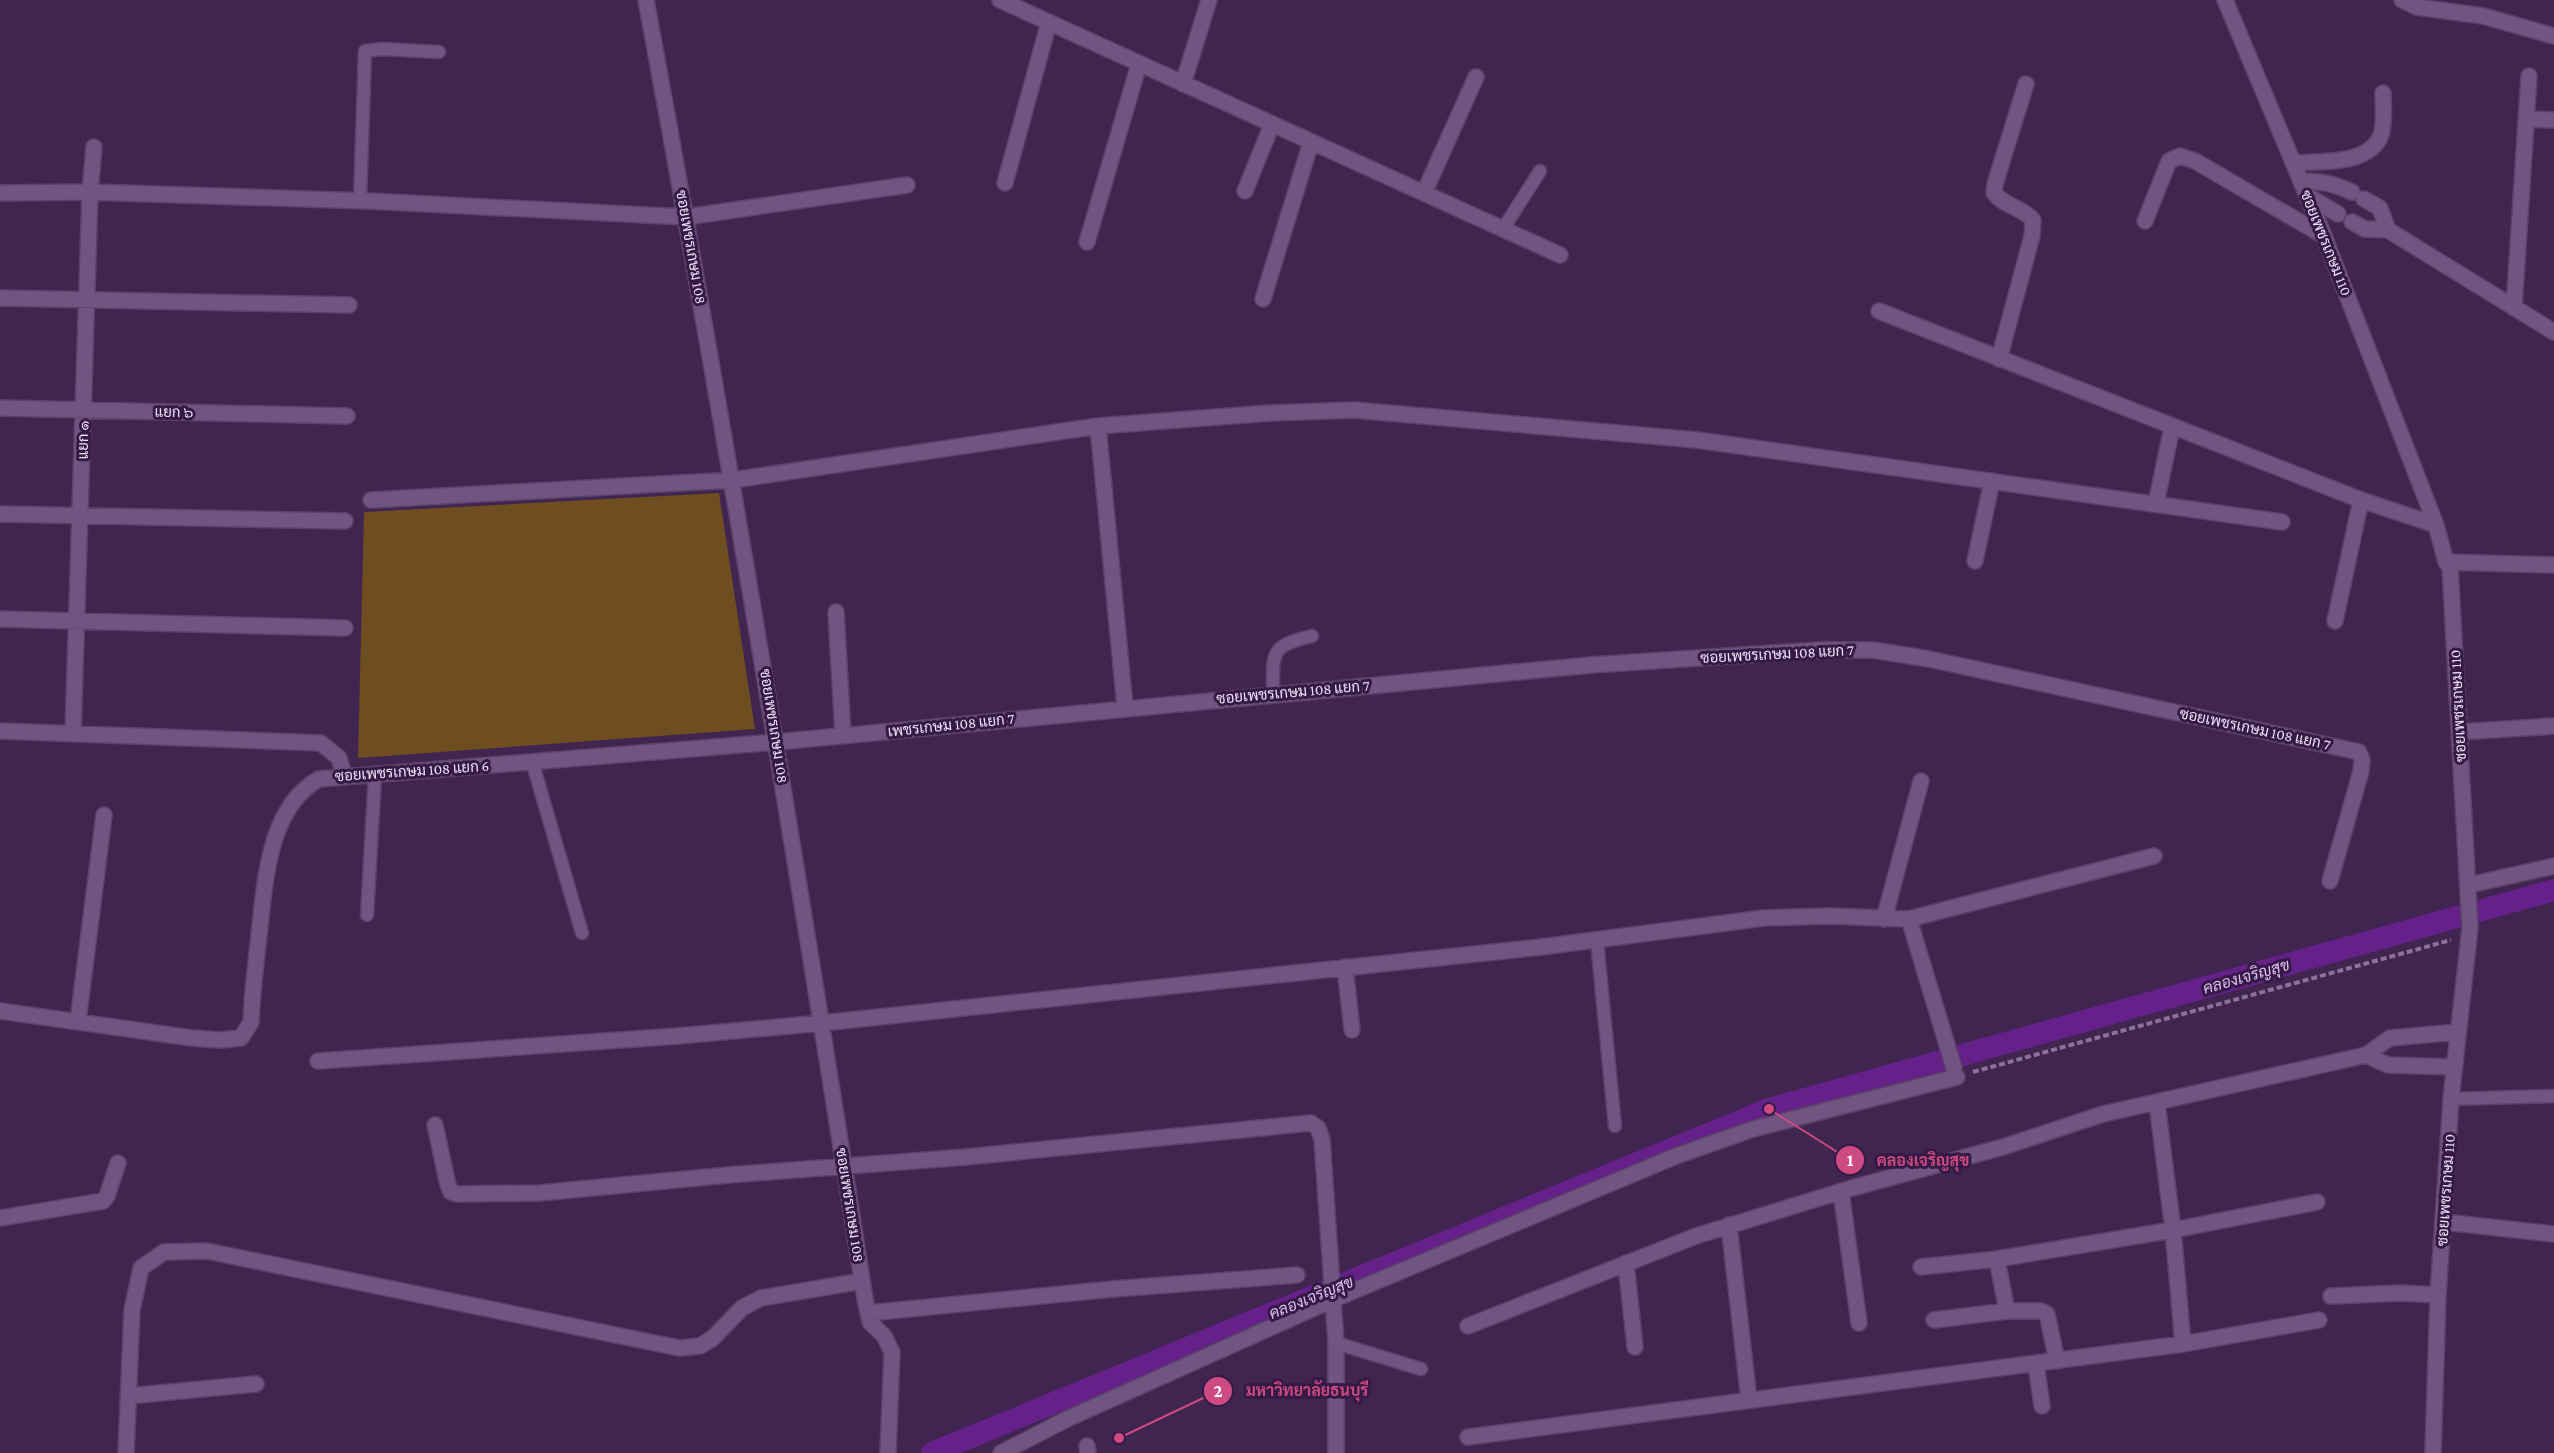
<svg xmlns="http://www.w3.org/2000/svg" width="2554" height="1453" viewBox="0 0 2554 1453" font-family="'Crimson Pro',Sarabun,serif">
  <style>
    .green { fill: #6e4d21 }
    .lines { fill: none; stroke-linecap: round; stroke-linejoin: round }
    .canal { stroke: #652189; stroke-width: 22 }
    .lane-casing { stroke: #594267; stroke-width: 15 }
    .street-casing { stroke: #594267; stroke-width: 18 }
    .path { stroke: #897497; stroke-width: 4; stroke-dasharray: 6 3; stroke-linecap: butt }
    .lane { stroke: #705482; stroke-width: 12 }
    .street { stroke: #705482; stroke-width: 15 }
    .labels { text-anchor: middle; stroke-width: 6; stroke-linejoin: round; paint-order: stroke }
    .street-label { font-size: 15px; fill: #eddef8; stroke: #341a44 }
    .water-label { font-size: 16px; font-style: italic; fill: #dcbef2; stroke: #341a44 }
    .leader { fill: none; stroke: #cd4a82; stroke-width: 2 }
    .callout-dot { fill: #cd4a82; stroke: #341a44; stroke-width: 2 }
    .mark-label { font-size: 18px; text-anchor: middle; font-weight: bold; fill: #fff }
    .callout-label { font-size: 16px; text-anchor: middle; font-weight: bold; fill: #cd4a82; stroke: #341a44; stroke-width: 6; stroke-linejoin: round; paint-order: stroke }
  </style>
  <rect width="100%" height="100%" fill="#3f254f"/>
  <path class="green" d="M719,493L755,729L358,758L364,512Z"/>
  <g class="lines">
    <path class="canal" d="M932,1453L1769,1109L2554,890"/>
    <defs>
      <path id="lane" d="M360,200L365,51L382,49L439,52
        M1503,229L1540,171
        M1273,694C1273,653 1269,646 1312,636
        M532,761L582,933
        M367,915L375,775
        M1597,941L1615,1126
        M2451,1099L2554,1096
        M1336,1343L1421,1369"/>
      <path id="street" d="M646,0C726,432 797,865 865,1299L870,1322L884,1336L892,1352L888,1453
        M1000,0L1560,255
        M2225,0L2324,236L2436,525L2446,562L2450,567L2470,928L2451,1099L2438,1295L2433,1453
        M2402,0L2417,7L2483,16L2554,36
        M1183,84L1209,0
        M2528,119L2554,120
        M2293,163C2319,161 2369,166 2381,135C2385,123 2383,106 2383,93
        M2301,182C2321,180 2334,184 2352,192
        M1005,183L1049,22
        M1245,191L1272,124
        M0,193L90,192L368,201L686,217L907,185
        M1424,193L1476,77
        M2308,196L2338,214
        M2364,199L2380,208L2388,230
        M2145,221L2169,161L2180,156L2195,161L2324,236
        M2352,222L2365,229L2388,230L2554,332
        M1087,242L1139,64
        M0,298L349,305
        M1263,299L1311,142
        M2514,308L2529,76
        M1879,311L2361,500L2436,525
        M1999,359L2032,236L2033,220C2022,207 2005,207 1994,193L1995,184L2026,84
        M0,408L347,416
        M1098,426L1125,707
        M371,500L733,480L1098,426L1270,413L1354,410L1697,440L2282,522
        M2156,504L2172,427
        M0,514L345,521
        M1975,561L1992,481
        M2446,562L2554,565
        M836,612L843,735
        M0,619L345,628
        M2335,621L2361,500
        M0,731L321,743L339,758L344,775
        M2459,732L2554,726
        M73,733L90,192L94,147
        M2469,885L2554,866
        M1884,919L1921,781
        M1909,919L1954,1068
        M1345,967L1352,1030
        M0,1011L192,1038L220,1040L241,1038L251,1022C252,993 256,964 259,935C265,883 268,807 319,779L777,742L1591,665L1820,650H1873L1929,659L2359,752L2362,760L2361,771L2330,881
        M78,1021L104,815
        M318,1061L678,1036L822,1023L1541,947L1764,918L1830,916L1909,919L2154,856
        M2454,1067L2388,1065L2366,1055L2390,1038L2458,1032
        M2157,1103L2173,1230L2183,1344
        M435,1125L448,1185L451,1192L457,1194L539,1193L728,1175L966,1157L1311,1123L1318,1128L1322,1139L1336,1343V1453
        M1841,1191L1859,1323
        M0,1218L103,1201L107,1196L118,1163
        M2444,1222L2554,1234
        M1729,1225L1749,1400
        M1626,1263L1635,1347
        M1921,1267L1997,1259
        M2331,1296L2401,1293L2438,1295
        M868,1313L1113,1289L1297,1275
        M1934,1320L2007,1311
        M1468,1326L1696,1236L1852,1188L2003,1147L2103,1114L2366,1055
        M2057,1361L2047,1314L2041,1311H2007L1997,1259L2173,1230L2317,1202
        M2036,1364L2042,1406
        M128,1396L256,1384
        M1468,1437L2183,1344L2319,1320
        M1087,1446L1088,1453
        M126,1453L132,1310L141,1268L164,1252L207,1251L679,1348L700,1346L713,1338L742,1308L761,1298L862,1281
        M1001,1453L1067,1419L1332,1300L1676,1156L1753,1129L1957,1077"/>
    </defs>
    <use href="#lane" class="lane-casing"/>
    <use href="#street" class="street-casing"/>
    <path class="path" d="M1973,1072L2451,940"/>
    <use href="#lane" class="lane"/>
    <use href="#street" class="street"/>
  </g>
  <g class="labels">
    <g class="street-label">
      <text transform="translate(2326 243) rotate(68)" y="5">ซอยเพชรเกษม 110</text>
      <text transform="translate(691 247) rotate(80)" y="5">ซอยเพชรเกษม 108</text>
      <text transform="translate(174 412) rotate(1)" y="5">แยก ๖</text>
      <text transform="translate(83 440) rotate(-89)" y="5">แยก ๑</text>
      <text transform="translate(1777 654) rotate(-3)" y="5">ซอยเพชรเกษม 108 แยก 7</text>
      <text transform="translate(1293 692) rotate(-5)" y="5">ซอยเพชรเกษม 108 แยก 7</text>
      <text transform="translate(2458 706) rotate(-93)" y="5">ซอยเพชรเกษม 110</text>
      <text transform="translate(951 725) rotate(-6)" y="5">เพชรเกษม 108 แยก 7</text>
      <text transform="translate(774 726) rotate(81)" y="5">ซอยเพชรเกษม 108</text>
      <text transform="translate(2255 729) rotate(12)" y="5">ซอยเพชรเกษม 108 แยก 7</text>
      <text transform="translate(412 771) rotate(-4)" y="5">ซอยเพชรเกษม 108 แยก 6</text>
      <text transform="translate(2446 1190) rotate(-86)" y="5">ซอยเพชรเกษม 110</text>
      <text transform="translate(850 1205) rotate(81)" y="5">ซอยเพชรเกษม 108</text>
    </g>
    <g class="water-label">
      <text transform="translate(2246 976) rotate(-16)" y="6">คลองเจริญสุข</text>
      <text transform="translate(1311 1297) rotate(-22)" y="6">คลองเจริญสุข</text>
    </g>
  </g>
  <path class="leader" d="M1769 1109L1850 1160M1119 1438L1218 1391"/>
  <g class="callout-dot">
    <circle cx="1769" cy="1109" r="6"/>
    <circle cx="1119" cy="1438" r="6"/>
    <circle cx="1850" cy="1160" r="15"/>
    <circle cx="1218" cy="1391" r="15"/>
  </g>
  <g class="mark-label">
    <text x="1850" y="1166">1</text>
    <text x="1218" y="1397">2</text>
  </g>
  <g class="callout-label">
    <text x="1923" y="1166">คลองเจริญสุข</text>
    <text x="1307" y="1396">มหาวิทยาลัยธนบุรี</text>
  </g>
</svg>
